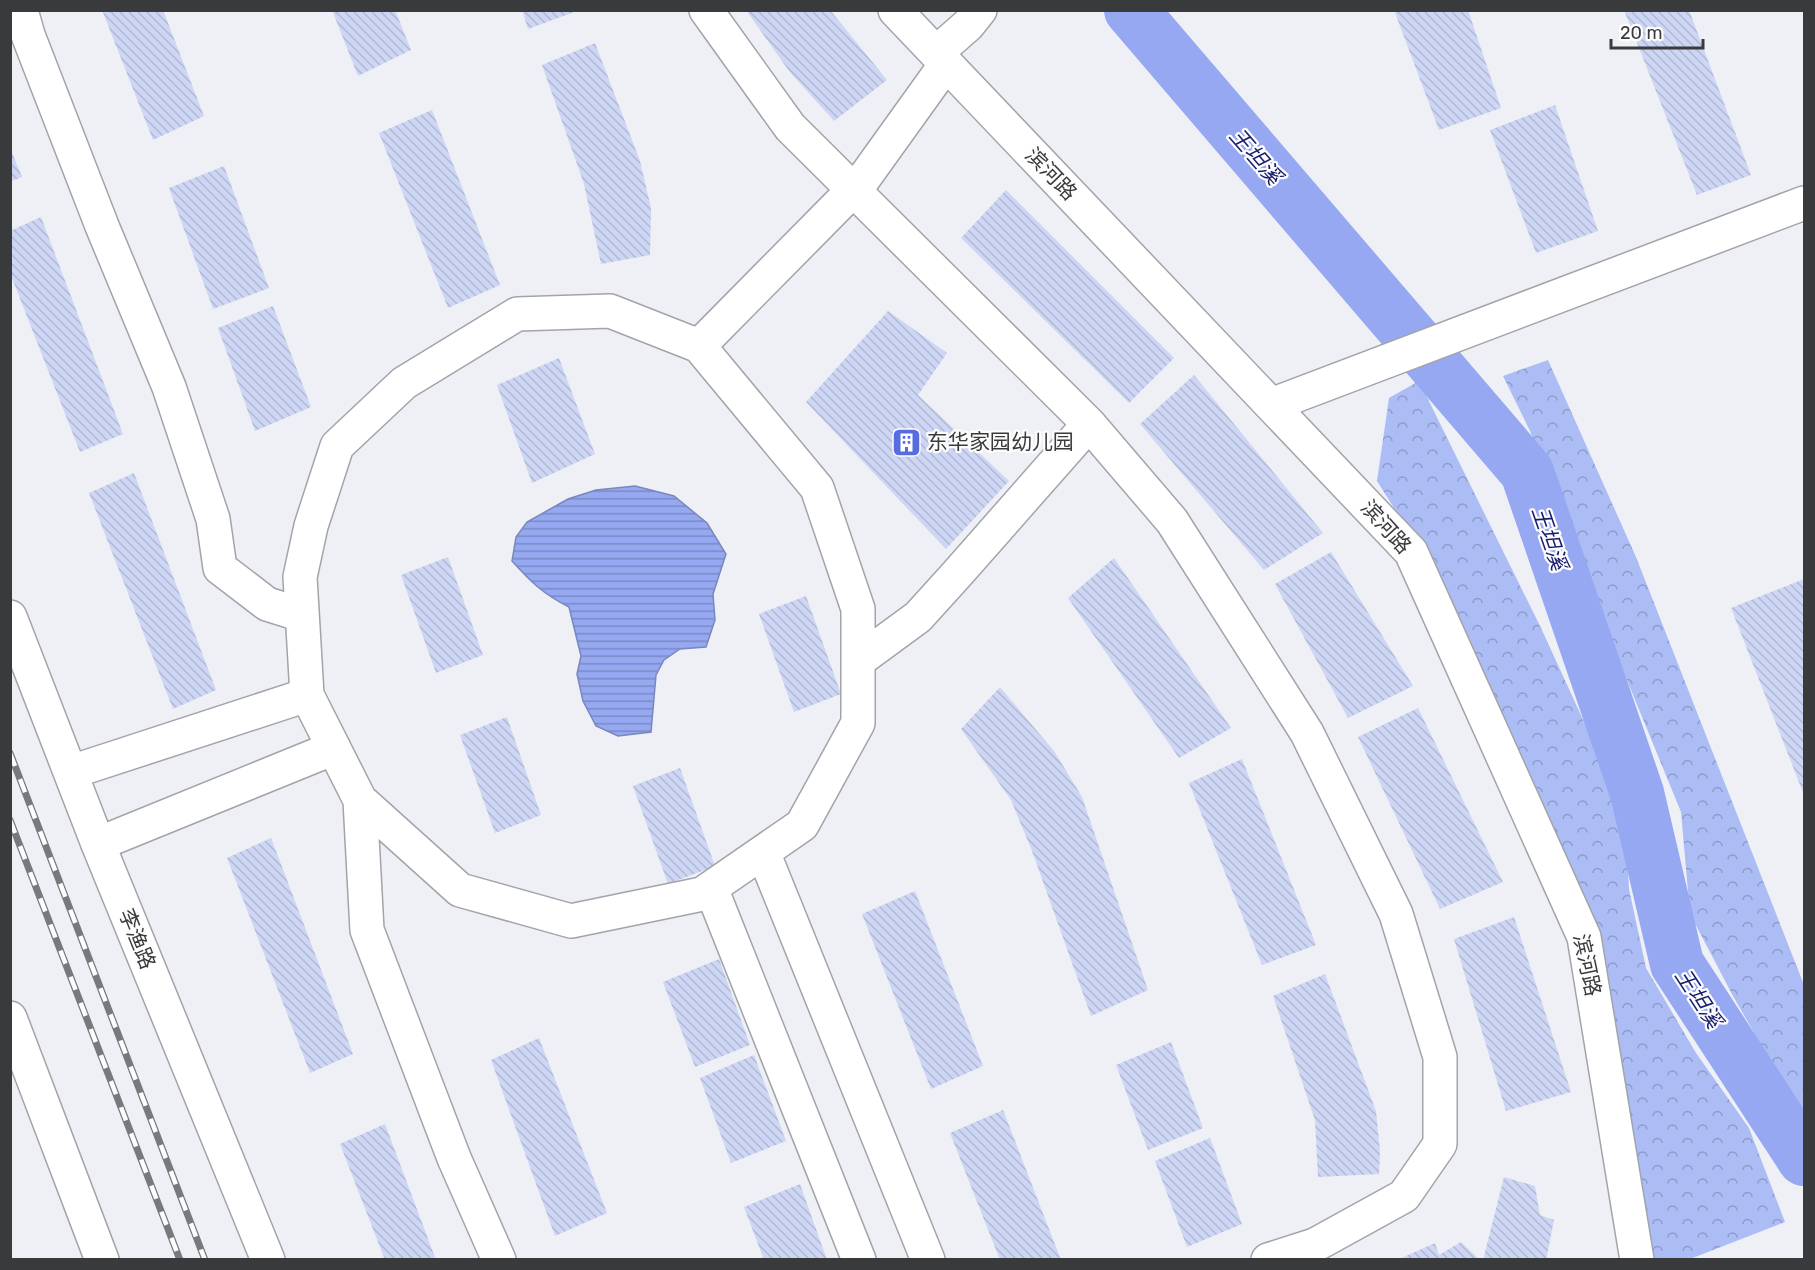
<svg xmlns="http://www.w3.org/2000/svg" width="1815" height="1270" viewBox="0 0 1815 1270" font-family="Rubik,'Noto Sans SC',sans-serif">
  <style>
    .park { fill: url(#park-crowns) }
    .water { fill: url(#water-rules); stroke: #7987bb; stroke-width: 1.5 }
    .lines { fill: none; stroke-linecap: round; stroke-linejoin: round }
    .river { stroke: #95a8f1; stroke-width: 54 }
    .building { fill: url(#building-back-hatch) }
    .minor-casing { stroke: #a2a4aa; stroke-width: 36 }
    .major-casing { stroke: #a2a4aa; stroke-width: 36 }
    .minor { stroke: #fff; stroke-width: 33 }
    .major { stroke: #fff; stroke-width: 33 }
    .rail-casing { stroke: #77797c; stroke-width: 7 }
    .rail { stroke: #fdfdfe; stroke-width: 4.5; stroke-dasharray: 14; stroke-linecap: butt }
    .labels { text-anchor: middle; stroke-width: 4.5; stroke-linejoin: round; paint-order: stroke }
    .street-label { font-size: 21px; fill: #393a3c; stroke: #fdfdfe }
    .poi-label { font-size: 21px; fill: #393a3c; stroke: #fdfdfe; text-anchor: start }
    .water-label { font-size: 22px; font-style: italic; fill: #191d6e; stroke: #fdfdfe }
  </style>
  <defs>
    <pattern id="park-crowns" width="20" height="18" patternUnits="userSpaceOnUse" patternTransform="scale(1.5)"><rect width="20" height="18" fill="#acbdf6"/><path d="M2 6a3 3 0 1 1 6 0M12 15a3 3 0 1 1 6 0" fill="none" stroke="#8d9bc8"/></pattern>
    <pattern id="water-rules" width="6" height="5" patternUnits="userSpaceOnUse" patternTransform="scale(1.5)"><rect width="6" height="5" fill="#95a8f1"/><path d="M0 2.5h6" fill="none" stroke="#7b8ac4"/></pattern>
    <pattern id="building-back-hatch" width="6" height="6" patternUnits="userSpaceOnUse" patternTransform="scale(1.5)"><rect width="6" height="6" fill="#cdd6f4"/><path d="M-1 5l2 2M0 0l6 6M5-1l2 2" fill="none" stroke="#b1b8d2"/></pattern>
  </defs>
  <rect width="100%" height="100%" fill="#eef0f6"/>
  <path class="park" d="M1548,360L1636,557L1804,985V1120L1733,996L1690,914L1681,812L1597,607L1530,431L1503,376Z
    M1419,381L1541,628L1625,811L1629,889L1646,968L1696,1053L1749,1128L1785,1222L1690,1259H1655L1638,1183L1609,998L1442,584L1377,481L1389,398Z"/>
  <path class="water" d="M635,486L674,496L707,523L726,554L713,594L715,620L706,647L680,649L664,660L656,675L651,732L618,736L596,726L583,701L577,674L581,656L569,607C543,594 531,582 512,561L516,537L527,522L568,499L596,490Z"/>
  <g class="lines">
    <path class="river" d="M1131,10L1527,472L1637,793L1677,964L1804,1159"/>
  </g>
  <path class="building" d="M102,10H163L204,116L153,140Z
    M332,10H395L411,50L358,76Z
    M522,10H577V11L528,29Z
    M746,10H830L887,80L834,121L789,71Z
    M1394,10H1468L1501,108L1439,130Z
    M1624,10H1689L1751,175L1697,195Z
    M595,43L640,161L651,208L650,255L601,264L584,184L542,65Z
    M1555,105L1598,231L1536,253L1490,130Z
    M432,110L500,285L448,308L379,133Z
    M10,148L22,177L10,182Z
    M224,166L269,288L213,309L169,188Z
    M1006,190L1174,358L1129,403L961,238Z
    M41,217L123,434L80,452L10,273V231Z
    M273,306L311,407L255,431L218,328Z
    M888,311L947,353L918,395L1009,481L946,549L806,402Z
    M559,358L595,454L532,483L497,385Z
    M1194,375L1323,533L1264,570L1140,424Z
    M134,473L216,690L173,709L89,493Z
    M1331,552L1413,686L1348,718L1275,584Z
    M448,557L483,655L436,673L401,575Z
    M1114,558L1231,728L1179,758L1068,598Z
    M1804,579V795L1731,608Z
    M806,596L841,694L794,712L759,614Z
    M1000,687L1054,751L1082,797L1148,990L1091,1016L1032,851L1011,800L961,729Z
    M1418,708L1503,882L1440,909L1358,737Z
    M507,717L541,815L495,833L460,735Z
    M1242,759L1316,945L1262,965L1189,783Z
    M680,768L715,866L668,884L633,786Z
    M271,838L353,1054L310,1073L227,858Z
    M915,891L983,1066L931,1089L862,914Z
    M1514,917L1571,1092L1506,1111L1454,939Z
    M719,959L750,1045L695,1067L663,982Z
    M1325,974L1376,1111L1380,1151L1379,1174L1318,1177L1315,1120L1273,996Z
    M539,1038L607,1213L555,1236L491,1060Z
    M1171,1042L1203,1128L1148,1150L1116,1065Z
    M754,1055L786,1141L731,1163L700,1078Z
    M1003,1110L1061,1260H1000L950,1133Z
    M385,1124L436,1260H385L340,1144Z
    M1210,1138L1242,1224L1187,1247L1155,1161Z
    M1504,1177L1535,1186L1540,1215L1554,1220L1546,1260H1483Z
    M800,1184L827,1260H764L744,1207Z
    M1461,1242L1480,1260H1397L1435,1243L1439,1255Z"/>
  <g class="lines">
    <defs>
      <path id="minor" d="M21,10L28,35L102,226L169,387L213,519L220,568L267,604L302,615
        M706,10L790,127L1089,424L1172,521L1307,733L1396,914L1440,1057V1144L1404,1196L1315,1245L1268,1260
        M895,10L1411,552L1584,937L1637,1260
        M936,53L968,25L980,10
        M610,311L699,346L817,488L858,609V723L802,825L702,894L571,921L460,890L360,800L307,695L300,577L311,526L337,446L404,383L517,314Z
        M699,346L862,181L946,64
        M1271,405L1804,203
        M858,661L918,617L957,574L1089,424
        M71,772L307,695
        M360,800L367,930L454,1158L499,1260
        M98,844L334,748
        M763,852L928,1260
        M711,888L859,1260"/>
      <path id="major" d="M10,617L98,844L268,1260
        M10,1018L102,1260"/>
    </defs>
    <use href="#minor" class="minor-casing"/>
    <use href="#major" class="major-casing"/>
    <use href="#minor" class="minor"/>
    <use href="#major" class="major"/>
    <defs>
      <path id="rail" d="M10,753L205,1260
        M10,820L180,1260"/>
    </defs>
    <use href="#rail" class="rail-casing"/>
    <use href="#rail" class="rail"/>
  </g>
  <defs>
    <symbol id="building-square" viewBox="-11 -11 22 22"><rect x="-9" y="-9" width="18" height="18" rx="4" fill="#586ce2" stroke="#fdfdfe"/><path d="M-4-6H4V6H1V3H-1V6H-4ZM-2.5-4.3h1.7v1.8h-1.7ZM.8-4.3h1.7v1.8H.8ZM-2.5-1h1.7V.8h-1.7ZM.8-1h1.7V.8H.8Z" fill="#fff"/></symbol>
  </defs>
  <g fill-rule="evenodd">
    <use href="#building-square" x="890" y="426" width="33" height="33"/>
  </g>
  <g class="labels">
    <g class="street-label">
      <text transform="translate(1051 174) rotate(46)" y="7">滨河路</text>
      <text transform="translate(1386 527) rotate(48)" y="7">滨河路</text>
      <text transform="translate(137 939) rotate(68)" y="7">李渔路</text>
      <text transform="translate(1587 965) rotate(78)" y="7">滨河路</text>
    </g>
    <g class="poi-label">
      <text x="927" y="449">东华家园幼儿园</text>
    </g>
    <g class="water-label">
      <text transform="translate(1256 156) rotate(49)" y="8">王坦溪</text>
      <text transform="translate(1550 538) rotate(71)" y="8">王坦溪</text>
      <text transform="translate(1699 998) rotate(57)" y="8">王坦溪</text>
    </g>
  </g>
  <rect width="1815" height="1270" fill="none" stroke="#393a3c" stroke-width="24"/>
  <path d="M1611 39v9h92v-9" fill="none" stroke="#393a3c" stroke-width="3"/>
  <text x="1620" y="39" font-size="18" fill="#393a3c" stroke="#fdfdfe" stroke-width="4.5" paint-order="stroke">20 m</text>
</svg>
